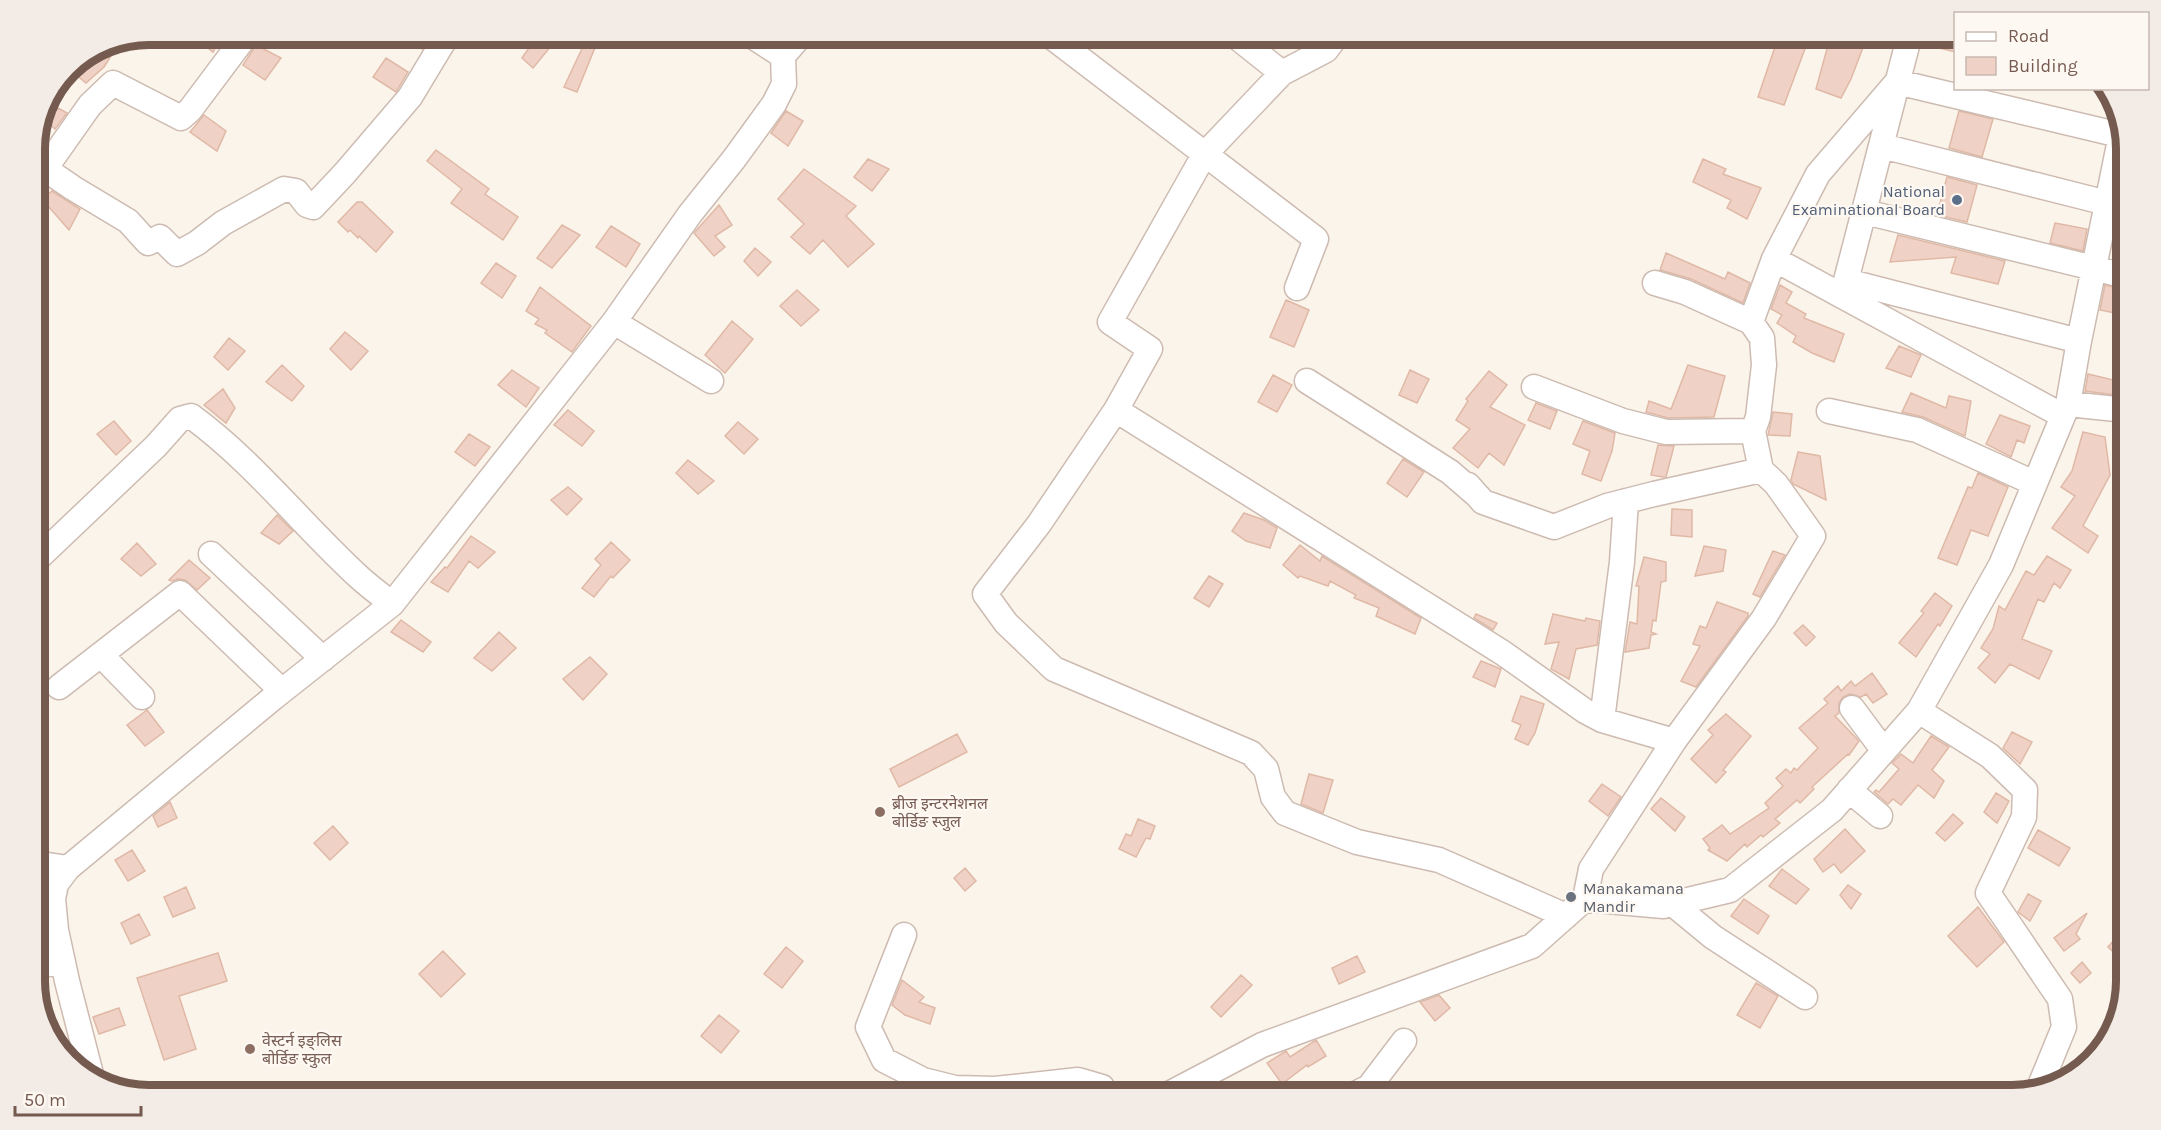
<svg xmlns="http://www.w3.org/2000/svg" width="2161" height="1130" viewBox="0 0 2161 1130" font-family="Karla,'Noto Sans Devanagari',sans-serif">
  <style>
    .building { fill: #efd2c5; stroke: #e0b8a6; stroke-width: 1.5 }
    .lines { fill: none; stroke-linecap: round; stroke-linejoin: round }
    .minor-casing { stroke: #cdbbb1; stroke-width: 27 }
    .minor { stroke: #fff; stroke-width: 24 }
    .service-dot { fill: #5c6f8a; stroke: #fef8f2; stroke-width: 2 }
    .education-dot { fill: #8d6e63; stroke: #fef8f2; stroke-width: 2 }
    .worship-dot { fill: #6b7280; stroke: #fef8f2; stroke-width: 2 }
    .labels { text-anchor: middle; stroke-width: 4.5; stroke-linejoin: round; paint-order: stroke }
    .service-label { font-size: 16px; fill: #4e5e75; stroke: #fef8f2; text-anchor: end }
    .education-label { font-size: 16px; fill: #785e54; stroke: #fef8f2; text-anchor: start }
    .worship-label { font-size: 16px; fill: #5b616d; stroke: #fef8f2; text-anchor: start }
    .rim { fill: none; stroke: #755a4f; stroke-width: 8 }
  </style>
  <rect width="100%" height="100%" fill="#fbf4eb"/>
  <path class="building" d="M190,34H223L213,52Z
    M395,34H431L422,49Z
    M1831,34H1857L1867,37L1851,79L1841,98L1816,89Z
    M1924,34H1956V52L1922,44Z
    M538,35L552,45L533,68L522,58Z
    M1778,38L1806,46L1784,105L1758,97Z
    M121,40L104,67L86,83L70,70L75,64L105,43Z
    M586,40L596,45L577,92L564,87Z
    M256,45L281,58L265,80L243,65Z
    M386,58L408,72L396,92L373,77Z
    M58,108L67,113L55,129L46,121Z
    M786,111L803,121L788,146L771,133Z
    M1959,111L1993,119L1982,157L1949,148Z
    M204,115L226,131L217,151L190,132Z
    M436,150L489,189L485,194L518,217L503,240L451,203L462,189L427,161Z
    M868,159L889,169L872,191L854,177Z
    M1703,159L1726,169L1723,174L1761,188L1747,219L1727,208L1731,200L1693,182Z
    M804,169L856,206L846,216L874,244L848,267L823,240L810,254L791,237L804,224L778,199Z
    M1947,177L1977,185L1967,222L1937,215Z
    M52,191L80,209L69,230L42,199Z
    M357,202H362L393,232L376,252L359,236L358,238L350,230L348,232L338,222Z
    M719,205L732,225L715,236L725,247L714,256L694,233Z
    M2055,223L2087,229L2083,251L2050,243Z
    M562,225L580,235L552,268L537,258Z
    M611,226L640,244L626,267L596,247Z
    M1898,235L2005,261L1998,284L1951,273L1956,257L1890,262Z
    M755,248L771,262L758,276L744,261Z
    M1666,253L1725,279L1728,272L1750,283L1743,303L1691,279L1660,270Z
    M496,263L516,276L502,298L481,283Z
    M1780,285L1792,292L1786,303L1806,314L1804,318L1844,334L1834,362L1812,353L1793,342L1796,336L1777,323L1782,315L1771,309Z
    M2105,285L2126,290L2125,315L2100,310Z
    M540,287L591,326L572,352L545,333L547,330L535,324L539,319L526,311Z
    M797,290L819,310L801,326L780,306Z
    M1286,300L1309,310L1294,347L1270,337Z
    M732,321L753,339L725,373L705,355Z
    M345,332L368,351L351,370L330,349Z
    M229,338L245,351L228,370L214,357Z
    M1899,346L1921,355L1911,377L1886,368Z
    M282,365L304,386L292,401L266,382Z
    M1688,365L1725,376L1714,417L1668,418L1646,412L1649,401L1671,409Z
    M512,370L539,388L526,407L498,385Z
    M1410,370L1429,379L1417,403L1399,395Z
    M1489,371L1507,385L1490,407L1525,425L1504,465L1489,453L1478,468L1453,448L1470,429L1456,420L1468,401L1466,399Z
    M2088,374L2126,383V393L2116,395L2085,391Z
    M1273,375L1292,385L1277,412L1258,402Z
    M223,389L235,408L226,423L204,405Z
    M1911,393L1946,408L1949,396L1971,401L1965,436L1923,417L1902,412Z
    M1536,403L1557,411L1550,429L1528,420Z
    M568,410L594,431L582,446L554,425Z
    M1773,412L1792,414L1790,436L1768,435Z
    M2000,415L2030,426L2024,443L2017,440L2011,457L1986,444Z
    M114,421L131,441L116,455L97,434Z
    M1583,421L1615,433L1612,451L1601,481L1582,474L1590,451L1573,444Z
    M738,422L758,439L744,454L725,436Z
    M2083,432L2105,437L2110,475L2083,526L2098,536L2088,553L2052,528L2075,496L2061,487L2072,471Z
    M469,434L490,447L475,466L455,452Z
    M1658,445L1674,446L1666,477H1663L1651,475Z
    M1798,452L1820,456L1826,500L1793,484L1791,480Z
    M1403,459L1424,472L1407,497L1387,483Z
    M688,460L714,481L698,494L676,473Z
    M1978,473L2008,487L1988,536L1971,530L1957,565L1938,558L1968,487L1972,488Z
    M568,487L582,499L567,515L551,500Z
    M1672,509L1692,510V537L1671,535Z
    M1244,513L1264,520L1277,528L1270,548L1246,541L1232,531Z
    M277,515L293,531L279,544L261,533Z
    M471,536L495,552L478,568L469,561L448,592L431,582L445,567L447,568Z
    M611,542L630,560L613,578L611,576L594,597L582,588L601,565L595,559Z
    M137,543L156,564L141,576L121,559Z
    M1300,545L1320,561L1322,556L1421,618L1415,634L1376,616L1379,608L1354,598L1356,595L1330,581L1328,586L1300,576L1298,578L1283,565Z
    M1704,546L1726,550L1723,571L1695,576Z
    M1773,551L1785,555L1760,597L1753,594Z
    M2047,556L2071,570L2060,588L2054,583L2044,602L2038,599L2022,639L2052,651L2039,679L2010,664L1995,683L1978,668L1990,654L1981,648L1993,629L1999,606L2005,610L2026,571L2034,575Z
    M1644,557L1666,562V581L1661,582L1656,621L1653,620L1651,632L1656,634L1651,635L1649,648L1625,652L1630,622L1637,624L1639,586H1636Z
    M189,560L210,578L197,590L185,580L178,579L172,581L169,580Z
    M1209,576L1223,584L1209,607L1194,598Z
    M1935,593L1952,606L1940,626L1938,624L1916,657L1899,643L1924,613L1921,611Z
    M1717,602L1748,613V616L1696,687L1681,681L1700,646L1693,644L1700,626L1706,628Z
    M1476,614L1497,623L1493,630L1474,618Z
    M1553,614L1585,621L1586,618L1600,621L1597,645L1576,649L1569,679L1551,669L1559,642L1545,644Z
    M401,620L431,642L423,652L391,632Z
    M1803,625L1815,637L1806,646L1794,633Z
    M499,632L516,648L492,671L474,658Z
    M590,657L607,674L583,700L563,679Z
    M1481,661L1501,669L1495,687L1473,677Z
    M1872,673L1887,694L1873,703L1866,694L1861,697L1850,694L1843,697L1839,703V713L1835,716L1859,741L1849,755L1848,754L1812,787L1814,789L1800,803L1797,800L1775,819L1780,823L1763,837L1761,835L1747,847L1745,844L1727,861L1708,850L1710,848L1703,839L1722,825L1730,834L1769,808L1765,803L1783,786L1776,778L1786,769L1791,773L1794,768L1797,770L1818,748L1799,728L1828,703L1824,699L1838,686L1841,691L1851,681L1855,686Z
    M1521,696L1544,704L1535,733L1528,745L1515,739L1521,725L1512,721Z
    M147,710L164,732L145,746L127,725Z
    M1726,714L1751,736L1723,770L1726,772L1716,783L1691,759L1713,735L1708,730Z
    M2012,732L2032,742L2020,764L2003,748Z
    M957,734L967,752L899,787L890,769Z
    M1931,736L1949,747L1932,770L1944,781L1934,798L1918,785L1901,805L1893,799L1888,804L1874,792L1876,790L1879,792L1899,769L1892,763L1901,754L1913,763Z
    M1309,774L1333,780L1323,813L1301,804Z
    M1602,784L1621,797L1608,816L1589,801Z
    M1996,793L2009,801L1997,823L1984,812Z
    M1661,798L1685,817L1675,831L1651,809Z
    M170,802L177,818L158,827L153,816Z
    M1953,814L1963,823L1945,841L1936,833Z
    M1138,819L1155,826L1150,839L1146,838L1136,857L1119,849L1126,834L1131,836Z
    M333,826L348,843L330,860L314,843Z
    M1845,829L1865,851L1841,873L1834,864L1823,872L1814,859Z
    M2038,830L2070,848L2059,866L2028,848Z
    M132,850L145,871L128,881L115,860Z
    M965,868L976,881L965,891L954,878Z
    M1782,869L1809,889L1796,904L1769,886Z
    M1848,885L1861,894L1851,909L1840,895Z
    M186,887L195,908L173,917L164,897Z
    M2028,894L2041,901L2030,921L2018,912Z
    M1744,899L1769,916L1758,934L1731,916Z
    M1978,907L2004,942L1977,967L1948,936Z
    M2087,913L2076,934L2080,939L2064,951L2054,938Z
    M139,914L150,935L131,944L121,923Z
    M2126,926V964L2108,947Z
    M786,947L803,961L782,988L764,974Z
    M443,951L465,974L441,997L419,974Z
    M218,953L227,981L179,996L196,1049L164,1060L137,978Z
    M1357,956L1365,972L1339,984L1332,968Z
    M2082,962L2091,973L2080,983L2071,973Z
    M1241,975L1252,985L1221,1017L1211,1007Z
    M902,980L924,997L919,1002L935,1008L930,1024L905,1015L892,1005Z
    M1756,983L1778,996L1760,1028L1737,1015Z
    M1439,995L1450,1008L1435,1021L1420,1002Z
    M119,1008L125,1025L99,1034L93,1017Z
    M719,1015L739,1031L721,1053L701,1036Z
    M1316,1040L1326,1056L1308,1067L1307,1065L1282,1084L1267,1063L1286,1051L1290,1057Z"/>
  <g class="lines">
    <defs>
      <path id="minor" d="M1048,34L1316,239L1297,288
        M1233,34L1282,73
        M1338,34L1326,50L1282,73L1204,155L1110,322L1150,349L1116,410L1039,524L985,594L1006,623L1054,669L1251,753L1266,769L1273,797L1285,813L1357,842L1439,860L1566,916
        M783,56L802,34
        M1882,146L2107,203L2126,206
        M35,162L73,188L128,221L148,243L160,237L177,254L197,243L223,223L284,189L296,191L307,205L313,207L345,173L410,97L448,34
        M35,183L90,105L113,83L181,118L190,110L247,34
        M1865,212L2126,276
        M1774,259L2063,416
        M1847,281L2079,341
        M1655,283L1685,292L1751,322
        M1842,296L1910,34
        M614,322L711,381
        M1307,381L1450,472L1479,497
        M1534,387L1623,421L1666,432L1753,431
        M2068,404L2126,410
        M1116,410L1503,653L1585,711L1602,720
        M1829,411L1917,430L2034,483
        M1468,485L1483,502L1554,527L1607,506L1654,494L1761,470
        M1626,501L1622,562L1602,720L1674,741
        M211,554L323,659
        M35,561L156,446L180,419L191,416C254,462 302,525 360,578C370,587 381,595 392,604
        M101,655L142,697
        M59,687L180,593L282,691
        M1852,708L1884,751
        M1919,711L1990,756L2025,790L2024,817L1988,893L2060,999L2064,1027L2039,1088
        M1849,790L1880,816
        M35,863L68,868
        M1585,899L1591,869L1674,741L1764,618L1813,536L1776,484L1761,470L1753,431L1758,417L1764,365L1762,338L1751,322L1774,259L1818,174L1897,82L2124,136
        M1673,904L1713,937L1805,997
        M904,935L868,1027L884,1060L923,1080L955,1088L995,1089L1078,1080L1102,1087L1106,1095
        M35,966L63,962
        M92,1078L67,981L56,930L53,899L56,884L68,868L273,698L392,604L614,322L690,214L734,159L774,104L784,84L783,56L749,34
        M1167,1095L1262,1045L1532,946L1585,899L1663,906L1730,890L1832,810L1919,711L2001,565L2068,404L2079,341L2122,130
        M1353,1095L1369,1087L1404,1041"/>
    </defs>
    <use href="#minor" class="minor-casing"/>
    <use href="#minor" class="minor"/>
  </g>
  <circle class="service-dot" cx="1957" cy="200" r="6"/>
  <g class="education-dot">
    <circle cx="880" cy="812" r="6"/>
    <circle cx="250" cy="1049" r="6"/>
  </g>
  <circle class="worship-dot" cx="1571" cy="897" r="6"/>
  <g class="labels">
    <g class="service-label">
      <text x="1945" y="197">National<tspan x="1945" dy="18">Examinational Board</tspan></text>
    </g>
    <g class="education-label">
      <text x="892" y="809">ब्रीज इन्टरनेशनल<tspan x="892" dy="18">बोर्डिङ स्जुल</tspan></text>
      <text x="262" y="1046">वेस्टर्न इङ्लिस<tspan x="262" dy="18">बोर्डिङ स्कुल</tspan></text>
    </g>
    <g class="worship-label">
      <text x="1583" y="894">Manakamana<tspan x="1583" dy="18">Mandir</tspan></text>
    </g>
  </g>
  <path d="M0 0H2161V1130H0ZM149 45H2012A104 104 0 0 1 2116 149V981A104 104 0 0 1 2012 1085H149A104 104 0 0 1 45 981V149A104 104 0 0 1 149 45Z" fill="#f3ebe5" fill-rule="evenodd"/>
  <path class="rim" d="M149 45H2012A104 104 0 0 1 2116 149V981A104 104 0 0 1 2012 1085H149A104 104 0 0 1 45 981V149A104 104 0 0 1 149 45Z"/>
  <rect x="1954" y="12" width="195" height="78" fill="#fef8f2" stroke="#c7b9b1" stroke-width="1.5"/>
  <rect x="1966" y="32" width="30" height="9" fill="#ffffff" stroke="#c7b9b1" stroke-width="1.5"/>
  <text x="2008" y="42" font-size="18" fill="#755a4f">Road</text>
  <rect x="1966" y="57" width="30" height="18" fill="#efd2c5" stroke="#c7b9b1" stroke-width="1.5"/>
  <text x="2008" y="72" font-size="18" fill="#755a4f">Building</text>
  <path d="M15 1106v9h126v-9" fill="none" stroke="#755a4f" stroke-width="3"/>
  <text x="24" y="1106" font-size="18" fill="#755a4f" stroke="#fef8f2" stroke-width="4.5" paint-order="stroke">50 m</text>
</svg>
